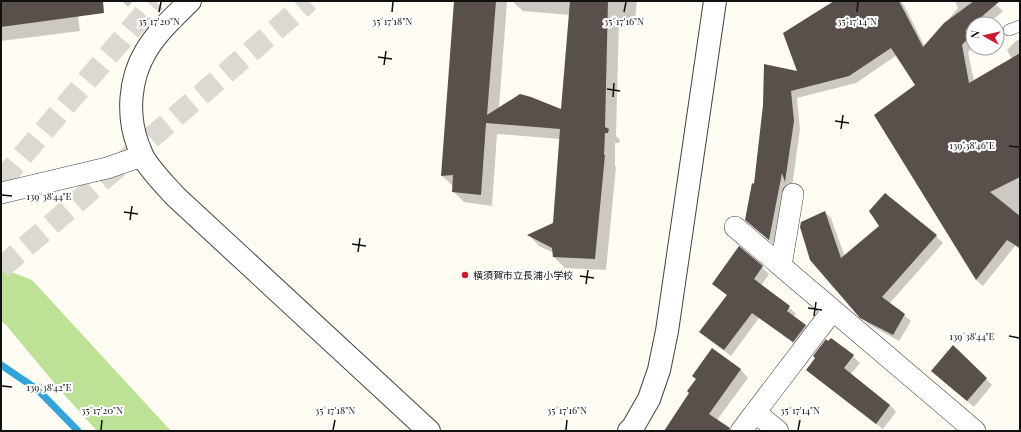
<svg xmlns="http://www.w3.org/2000/svg" width="1021" height="432" viewBox="0 0 1021 432" font-family="'Playfair Display','Noto Sans JP',serif">
  <style>
    .forest { fill: #bde195 }
    .shadow { fill: #0003 }
    .lines { fill: none; stroke-linecap: round; stroke-linejoin: round }
    .stream { stroke: #31a4dc; stroke-width: 7 }
    .building { fill: #5a504b }
    .trunk-tunnel { stroke: #dbd9d1; stroke-width: 22; stroke-dasharray: 22 11; stroke-linecap: butt }
    .service-casing { stroke: #434343; stroke-width: 12 }
    .minor-casing { stroke: #434343; stroke-width: 22 }
    .tertiary-casing { stroke: #434343; stroke-width: 24 }
    .service { stroke: #fff; stroke-width: 11 }
    .minor { stroke: #fff; stroke-width: 21 }
    .tertiary { stroke: #fff; stroke-width: 22 }
    .ticks { fill: none; stroke: #101010; stroke-width: 1.5 }
    .poi-dot { fill: #d1182e; stroke: #fff; stroke-width: 1.5 }
    .labels { text-anchor: middle; stroke-width: 4; stroke-linejoin: round; paint-order: stroke }
    .poi-label { font-size: 10px; fill: #101010; stroke: #fff; text-anchor: start }
    .ticks-label { font-size: 10px; text-anchor: middle; fill: #101010; stroke: #fff; stroke-width: 4; stroke-linejoin: round; paint-order: stroke }
  </style>
  <rect width="100%" height="100%" fill="#fffcf3"/>
  <path class="forest" d="M1,268L32,280L171,431H97L61,391L6,325L1,321Z"/>
  <path class="shadow" d="M1,1H76L80,31L1,41Z
    M122,1H133L128,7Z
    M456,1H506L507,2L499,108L562,110L570,15L523,11L512,1H637L635,19L619,18L616,136L620,140L619,143H615V166L616,167L606,270L565,268L554,257V253L539,246L529,235L554,224L560,139L497,134L492,206L464,202L453,191V186L442,176Z
    M833,1H900L904,5L925,47L958,8L955,1H992L1003,11L988,24H973V37L972,38L973,39V47L968,52L974,81L1012,59L1007,50L1016,41L1020,39V250L1015,246L983,286L976,280L916,85L897,55L856,83L797,98L800,129L792,187L788,183L776,246L753,227L755,185L764,105L798,72L834,2Z
    M885,195L936,236L943,243L889,304L904,315L911,321L899,341L868,324L861,317L825,212L831,218L845,257L881,226Z
    M762,267L769,274L761,286L789,307L796,314L793,317L806,326L812,332L800,348L759,318L731,356L707,338L700,332L728,296L713,283Z
    M953,346L992,385L974,407L939,378Z
    M713,350L741,370L748,378L717,420L729,431H665L691,393L697,380L693,376Z
    M853,356L860,363L850,375L890,405L896,412L883,429L814,376Z"/>
  <g class="lines">
    <path class="stream" d="M1,365L38,390L78,431"/>
  </g>
  <path class="building" d="M1,1H103L104,13L1,27Z
    M454,1H496L487,115L520,94L531,97L561,109L570,1H608L605,127L609,129L608,133H605L604,155H605L595,259L553,257L552,248L527,235L553,223L560,129L486,123L481,195L452,192L453,175L441,176Z
    M834,1H899L923,47L944,23L974,1H1000L965,31L971,35L962,45L969,83L1020,53V177L990,192L1020,216V248L1007,240L976,280L874,115L915,85L891,48L849,76L791,91L794,121L785,182L782,173L769,240L745,220L752,183L754,184L763,105L764,64L797,71L783,33Z
    M885,193L937,235L882,297L905,314L893,335L860,318L810,260L800,227L801,222L825,211L841,258L879,226L869,211Z
    M739,246L763,266L754,279L790,306L787,311L806,325L793,342L752,313L724,350L699,332L727,295L712,284Z
    M831,338L854,355L844,368L890,405L876,424L806,370L815,358L813,356L826,339L828,341Z
    M953,345L987,378L967,401L931,371Z
    M712,348L741,369L709,414L730,428L729,431H664L689,393L687,391L696,379L692,376Z"/>
  <g class="lines">
    <path class="trunk-tunnel" d="M1,181L155,1
      M1,268L309,1"/>
    <defs>
      <path id="service" d="M1009,30L1020,26"/>
      <path id="minor" d="M1,193L107,168L142,156
        M793,194L781,266L975,431
        M735,227L781,266
        M755,412L778,431
        M741,431L833,310"/>
      <path id="tertiary" d="M190,1C174,17 157,32 146,51C129,79 127,116 138,145C140,149 141,153 143,157C151,171 164,184 176,197L429,431
        M629,431L633,427L649,399L659,370L667,331L715,1"/>
    </defs>
    <use href="#service" class="service-casing"/>
    <use href="#minor" class="minor-casing"/>
    <use href="#tertiary" class="tertiary-casing"/>
    <use href="#service" class="service"/>
    <use href="#minor" class="minor"/>
    <use href="#tertiary" class="tertiary"/>
  </g>
  <path class="ticks" d="M159,12L161,2M392,12L393,2M624,12L626,2M857,12L858,2M378,57L392,59M384,65L386,51M607,89L620,91M613,97L614,83M835,121L849,123M841,129L843,115M1009,146L1019,147M2,195L12,196M124,212L138,214M130,220L132,206M352,244L366,246M358,252L360,238M580,276L594,278M586,284L588,270M808,308L822,310M814,316L816,302M1009,336L1019,338M2,386L12,387M101,430L102,420M333,430L335,420M566,430L567,420M798,430L800,420"/>
  <circle class="poi-dot" cx="465" cy="275" r="4"/>
  <g class="labels">
    <g class="poi-label">
      <text x="473" y="279">横須賀市立長浦小学校</text>
    </g>
  </g>
  <g class="ticks-label">
    <text x="159" y="25">35°17'20"N</text>
    <text x="392" y="25">35°17'18"N</text>
    <text x="624" y="25">35°17'16"N</text>
    <text x="857" y="25">35°17'14"N</text>
    <text x="972" y="149">139°38'46"E</text>
    <text x="49" y="200">139°38'44"E</text>
    <text x="972" y="340">139°38'44"E</text>
    <text x="49" y="391">139°38'42"E</text>
    <text x="102" y="414">35°17'20"N</text>
    <text x="335" y="414">35°17'18"N</text>
    <text x="567" y="414">35°17'16"N</text>
    <text x="800" y="414">35°17'14"N</text>
  </g>
  <rect width="1021" height="432" fill="none" stroke="#101010" stroke-width="4"/>
  <g transform="translate(985 36) rotate(278)"><circle r="19" fill="#ffffff" stroke="#9f9f9f"/>
  <path d="M0-3L7 15L0 10L-7 15Z" fill="#d1182e"/>
  <text y="-6" font-size="11" font-weight="bold" text-anchor="middle" fill="#101010">N</text>
  </g>
</svg>
